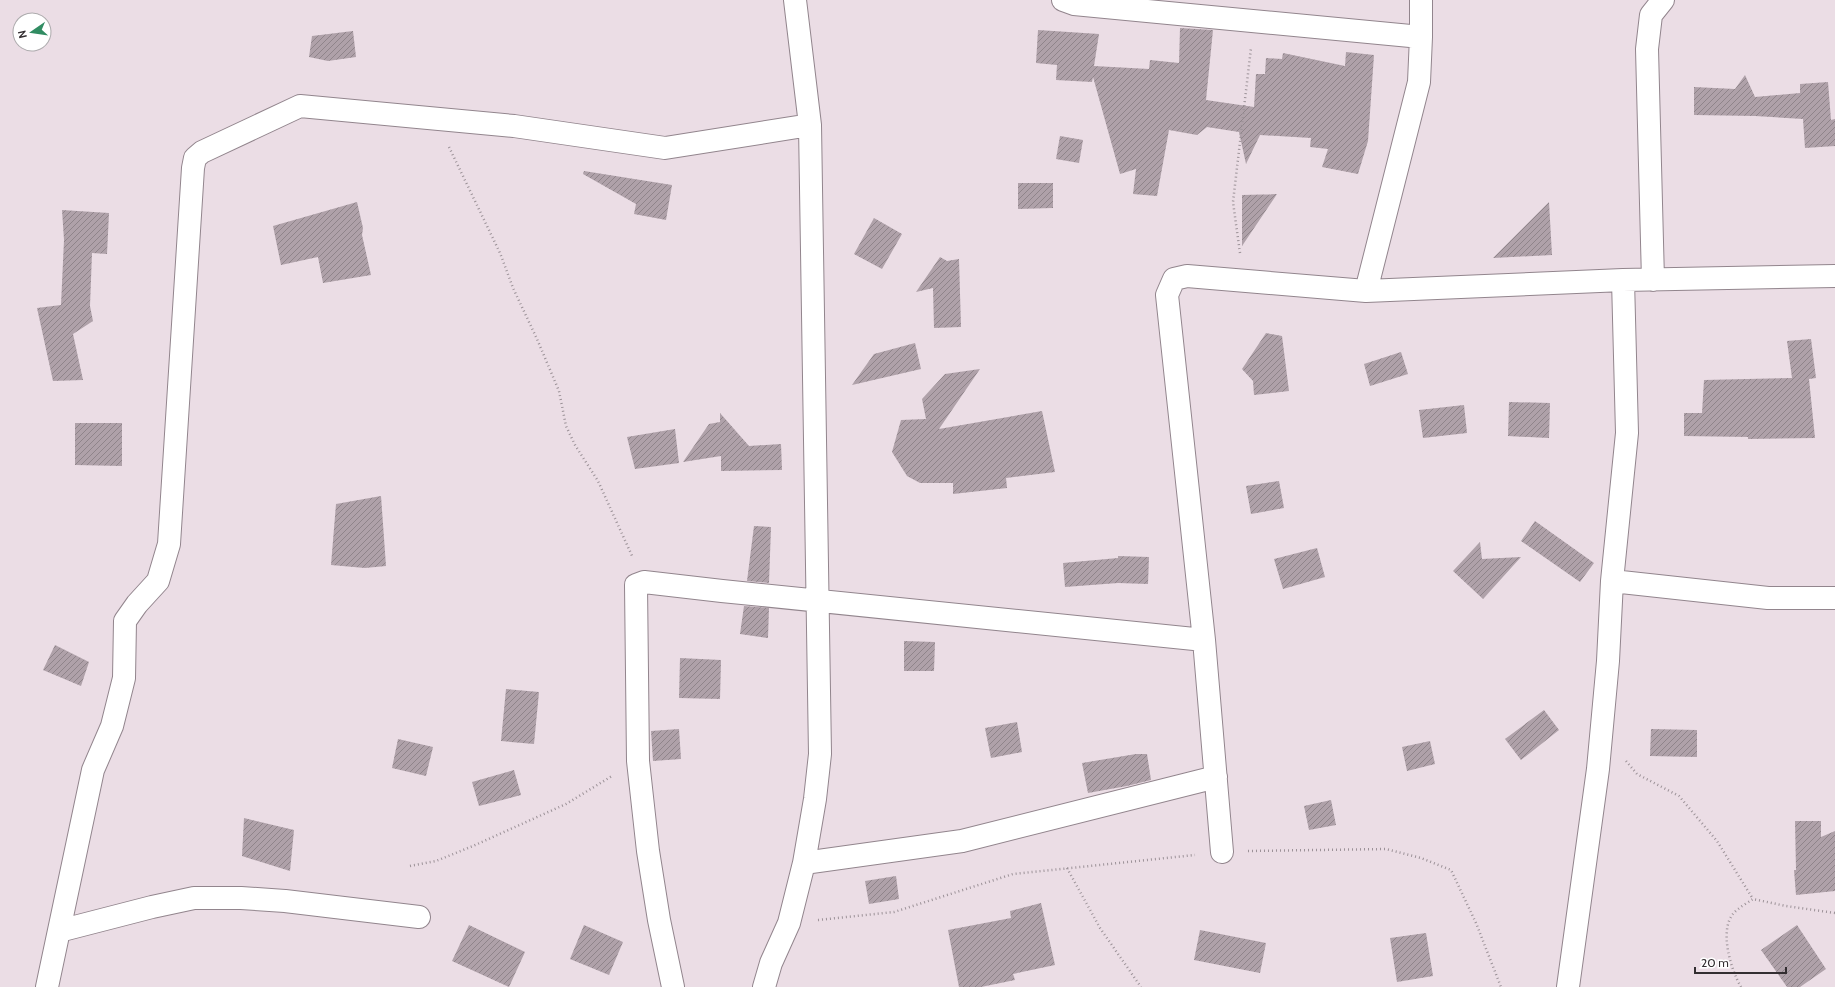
<svg xmlns="http://www.w3.org/2000/svg" width="1835" height="987" viewBox="0 0 1835 987" font-family="Cabin,sans-serif">
  <style>
    .building { fill: url(#building-hatch) }
    .lines { fill: none; stroke-linecap: round; stroke-linejoin: round }
    .minor-casing { stroke: #92858d; stroke-width: 24 }
    .path { stroke: #9c9298; stroke-width: 2.5; stroke-dasharray: 1 3; stroke-linecap: butt }
    .minor { stroke: #fff; stroke-width: 22 }
  </style>
  <defs>
    <pattern id="building-hatch" width="6" height="6" patternUnits="userSpaceOnUse"><rect width="6" height="6" fill="#afa1a9"/><path d="M-1 1l2-2M0 6l6-6M5 7l2-2" fill="none" stroke="#8f848a"/></pattern>
  </defs>
  <rect width="100%" height="100%" fill="#ebdde5"/>
  <path class="building" d="M1180,28L1213,30L1206,100L1254,107L1256,74H1265L1266,58L1282,59L1283,53L1345,66L1346,52L1374,55L1368,141L1358,174L1322,167L1328,149L1310,147L1311,138L1260,135L1246,164L1239,132L1207,127L1197,135L1169,130L1157,196L1133,194L1136,169L1120,174L1093,77L1092,82L1056,80L1057,65L1036,63L1038,30L1099,34L1094,66L1149,69L1150,60L1179,63Z
    M353,31L356,57L328,61L309,57L312,36Z
    M1745,75L1755,97L1800,93V84L1828,82L1831,120L1835,119V146L1805,148L1803,119L1755,116L1694,115V87L1735,89Z
    M1060,136L1083,140L1079,163L1056,159Z
    M584,171L672,185L666,220L634,214L636,204L583,174Z
    M1018,183H1053V208L1018,209Z
    M1277,194L1242,246V195Z
    M357,202L363,228L362,235L371,275L323,283L318,257L281,265L273,226Z
    M1549,202L1552,255L1493,258Z
    M62,210L109,213L107,254L92,253L90,306L93,321L73,334L83,380L53,381L37,308L61,305L64,240Z
    M874,218L902,234L882,269L854,254Z
    M940,257L947,261L959,259L961,327L934,328L933,288L916,292Z
    M1266,333L1282,336L1289,391L1254,395L1253,381L1242,369Z
    M1811,339L1816,378L1809,379L1815,438L1748,439V437L1684,436V413H1702L1704,380L1792,378L1787,341Z
    M915,343L921,369L852,385L874,354Z
    M1401,352L1408,374L1370,386L1364,364Z
    M980,369L939,429L1042,411L1055,472L1006,478L1007,488L953,494V483H920L907,476L892,452L901,420L926,419L922,399L945,374Z
    M1509,402L1550,403L1549,438L1508,436Z
    M1464,405L1467,433L1423,438L1419,410Z
    M720,413L749,446L781,444L782,470L721,471V456L683,462L709,424L720,422Z
    M75,423H122V466L75,465Z
    M675,429L679,463L635,469L627,437Z
    M1279,481L1284,508L1251,514L1246,486Z
    M381,496L386,566L365,568L331,565L336,504Z
    M1535,521L1594,563L1580,582L1521,541Z
    M754,526L771,527L769,583L747,581Z
    M1480,542L1482,559L1521,557L1483,599L1453,571Z
    M1317,548L1325,577L1283,589L1274,559Z
    M1118,556L1149,557L1148,584L1118,583L1065,587L1063,563L1118,558Z
    M744,606L769,608L768,638L740,634Z
    M904,641L935,642L934,671H904Z
    M55,645L89,662L81,686L43,670Z
    M680,658L721,660L720,699L679,698Z
    M506,689L539,692L534,744L501,741Z
    M1544,710L1559,730L1521,760L1505,739Z
    M1017,722L1022,752L991,758L985,728Z
    M679,729L681,759L653,761L651,731Z
    M1651,729L1697,730V757L1650,756Z
    M398,739L433,747L426,776L392,768Z
    M1430,741L1435,764L1407,771L1402,747Z
    M1136,754H1147L1151,780L1127,786L1088,793L1082,763Z
    M514,770L521,795L479,806L472,782Z
    M1331,800L1336,825L1309,830L1304,806Z
    M244,818L294,830L290,871L242,856Z
    M1795,821H1821V837L1835,831V891L1796,895L1794,870H1796Z
    M896,876L899,899L869,904L865,881Z
    M1041,903L1055,965L1013,974L1015,980L981,987H959L948,930L1011,918L1010,911Z
    M469,925L525,952L509,987L452,961Z
    M584,925L623,942L609,975L570,959Z
    M1797,925L1826,969L1800,987H1787L1761,950Z
    M1200,930L1266,943L1260,973L1194,960Z
    M1426,933L1433,976L1397,982L1390,938Z"/>
  <g class="lines">
    <defs>
      <path id="minor" d="M1063,0L1074,4L1421,37L1419,82L1366,291
        M1421,37V0
        M1653,280L1647,49L1651,15L1663,0
        M1612,581L1768,598H1835
        M1222,852L1204,640L1167,295L1174,279L1187,276L1366,291L1623,280L1835,276
        M804,863L962,841L1216,777
        M59,931L152,907L194,898H241L285,901L419,917
        M47,987L93,770L112,726L124,678L125,621L137,604L158,581L169,544L193,168L195,158L202,152L300,106L514,126L665,148L810,125
        M673,987L659,920L648,851L638,761L636,585L644,582L722,591L1204,640
        M764,987L771,963L789,923L804,863L815,799L820,754L810,125L795,0
        M1568,987L1598,769L1608,661L1612,581L1627,433L1623,280"/>
    </defs>
    <use href="#minor" class="minor-casing"/>
    <path class="path" d="M449,147L500,253L513,288L537,339L559,391L566,426L575,445L598,481L633,558
      M1240,253L1233,202L1251,48
      M1626,761L1637,774L1679,796L1717,841L1753,899
      M1248,851L1386,849L1421,858L1451,870L1476,923L1501,987
      M410,866L436,861L473,846L566,804L612,776
      M1067,868L1100,928L1141,987
      M818,920L894,912L1013,874L1195,855
      M1741,987C1731,970 1719,931 1733,914C1738,908 1747,903 1753,899L1786,906L1835,913"/>
    <use href="#minor" class="minor"/>
  </g>
  <g transform="translate(32 32) rotate(257)"><circle r="19" fill="#ffffff" stroke="#adabad"/>
  <path d="M0-3L7 15L0 10L-7 15Z" fill="#318c62"/>
  <text y="-6" font-size="11" font-weight="bold" text-anchor="middle" fill="#332e31">N</text>
  </g>
  <path d="M1695 967v6h91v-6" fill="none" stroke="#332e31" stroke-width="2"/>
  <text x="1701" y="967" font-size="12" fill="#332e31" stroke="#ffffff" stroke-width="3" paint-order="stroke">20 m</text>
</svg>
